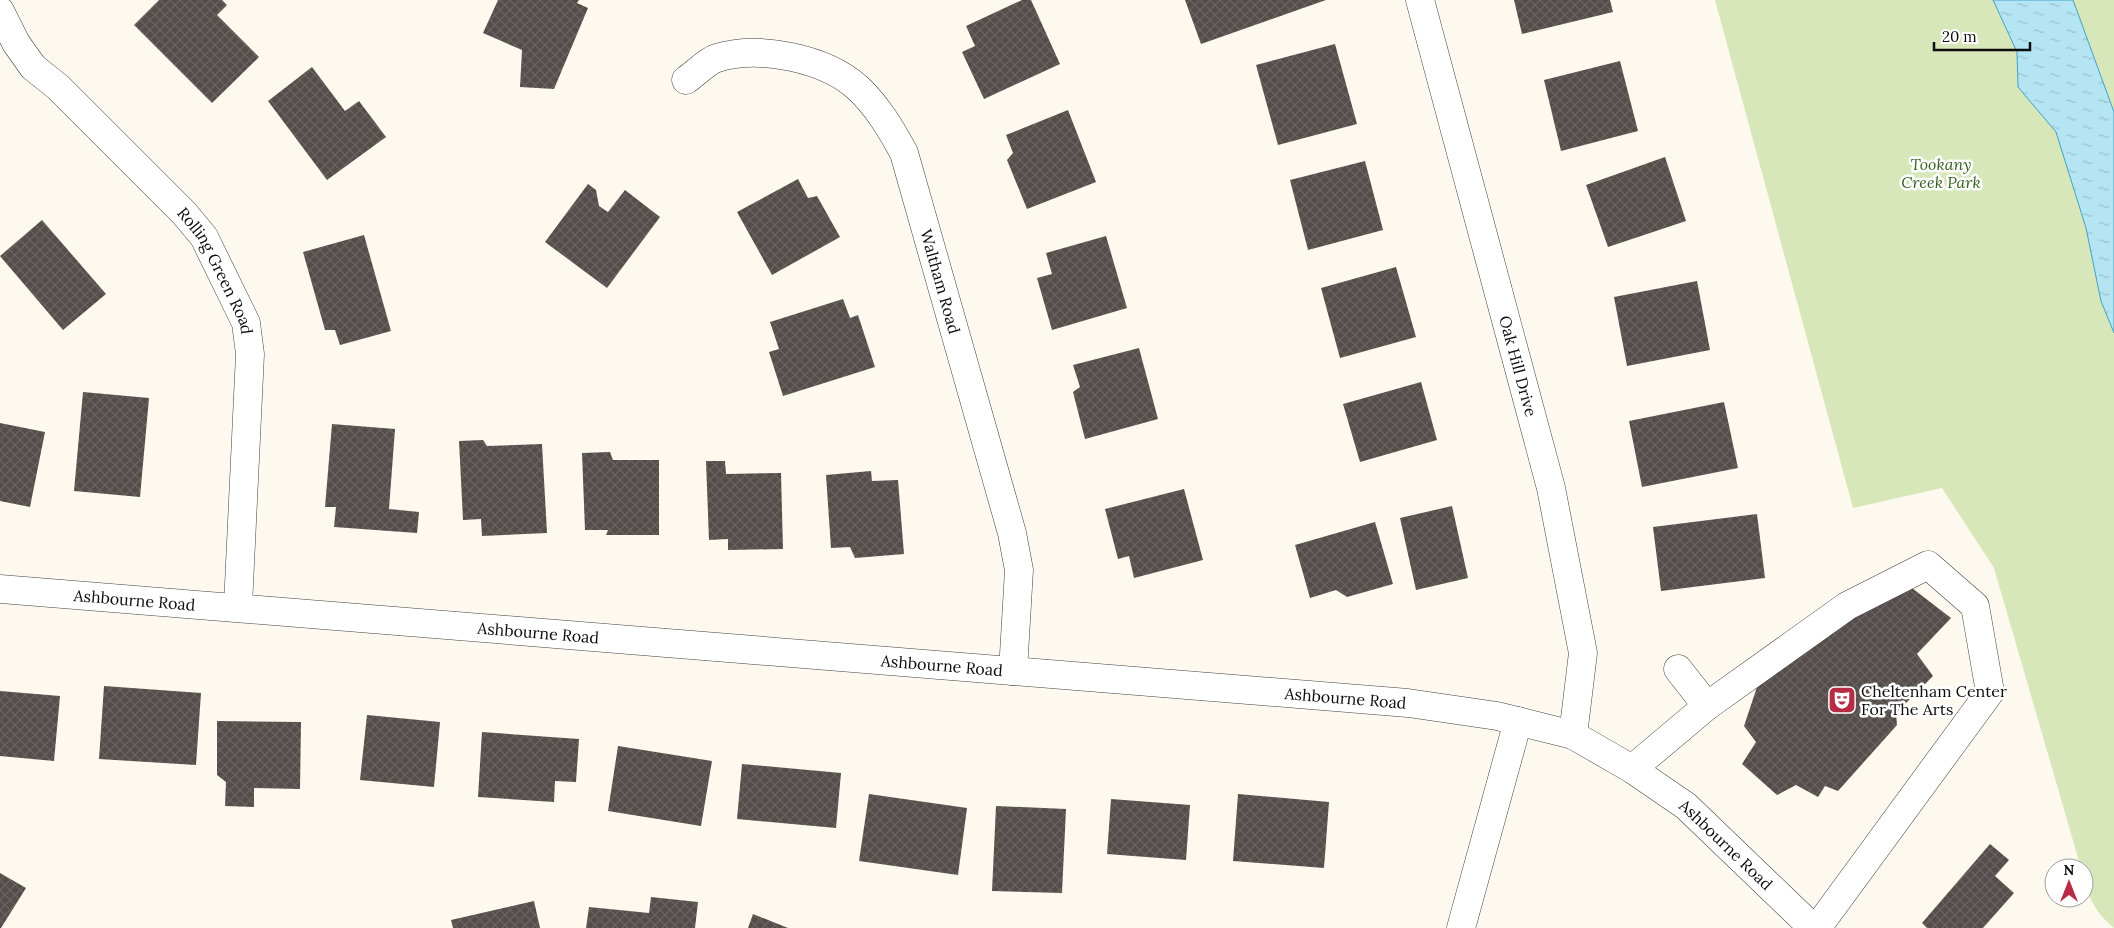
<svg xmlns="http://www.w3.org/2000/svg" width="2114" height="928" viewBox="0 0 2114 928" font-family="Lora,serif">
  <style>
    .park { fill: #d7e7b9 }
    .water { fill: url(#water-ripples); stroke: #3fa3c7 }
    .building { fill: url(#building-cross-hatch) }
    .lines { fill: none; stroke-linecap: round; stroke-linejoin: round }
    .minor-casing { stroke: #404040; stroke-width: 29 }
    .minor { stroke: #fff; stroke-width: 28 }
    .labels { text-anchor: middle; stroke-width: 5; stroke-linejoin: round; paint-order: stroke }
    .park-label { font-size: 16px; font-style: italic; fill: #376220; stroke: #fff }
    .street-label { font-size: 16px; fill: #0d0d0d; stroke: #fff }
    .poi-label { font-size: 16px; fill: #0d0d0d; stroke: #fff; text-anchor: start }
  </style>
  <defs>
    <pattern id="water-ripples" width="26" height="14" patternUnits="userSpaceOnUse" patternTransform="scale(1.25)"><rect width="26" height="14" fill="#b5e4f3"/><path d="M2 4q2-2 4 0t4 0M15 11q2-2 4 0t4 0" fill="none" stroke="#9ac2cf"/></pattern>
    <pattern id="building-cross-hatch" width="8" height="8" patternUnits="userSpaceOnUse" patternTransform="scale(1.25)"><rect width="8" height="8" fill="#554d4a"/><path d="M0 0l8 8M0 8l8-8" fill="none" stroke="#686260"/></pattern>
  </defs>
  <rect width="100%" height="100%" fill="#fef9ee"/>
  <path class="park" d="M1715,0H2114V928C2095,912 2084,893 2084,868H2081L1994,568L1942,488L1853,508Z"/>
  <path class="water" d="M1993,0H2073L2114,112V333L2101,301L2086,228L2056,132L2018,87L2017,52Z"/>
  <path class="building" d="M159,0H222L227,5L217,15L259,57L212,103L134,25Z
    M498,0H579L577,3L588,8L554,89L520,87L522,50L483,33Z
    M1022,0H1031L1060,64L984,99L962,52L975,46L966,26Z
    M1185,0H1326L1201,44Z
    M1514,0H1610L1613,12L1522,34Z
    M1335,44L1357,124L1278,145L1256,65Z
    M1620,61L1638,131L1561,151L1544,80Z
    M312,67L345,111L359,101L386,137L327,180L268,101Z
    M1068,110L1096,182L1027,209L1007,160L1013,153L1006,135Z
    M1665,157L1686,221L1608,247L1586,185Z
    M1365,161L1383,230L1308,250L1290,180Z
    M798,179L808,198L817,196L840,237L772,275L737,212Z
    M588,184L596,190L599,206L608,212L625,190L660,217L607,288L545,242Z
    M42,220L106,294L63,330L0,256Z
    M364,235L391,331L340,345L335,330H325L303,252Z
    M1106,236L1127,308L1052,330L1037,278L1052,274L1046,253Z
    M1396,267L1416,337L1340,358L1321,288Z
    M1697,281L1710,350L1627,366L1614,297Z
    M843,299L850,318L858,315L875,367L783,396L769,352L779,349L770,322Z
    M1139,348L1158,419L1085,439L1073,392L1080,387L1073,365Z
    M1421,382L1437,440L1360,462L1343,404Z
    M83,392L149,398L140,497L74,491Z
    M1724,402L1738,468L1642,487L1629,421Z
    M0,423L45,432L30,507L0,501Z
    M332,424L395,429L389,509L419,512L417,533L334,527L336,507H325Z
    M483,440L487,446L542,444L547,533L482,536L481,519L463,520L459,441Z
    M610,452L613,460H659V535H606L608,530H585L582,453Z
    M706,461H725L726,474L781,473L783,549L728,550V539L709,540Z
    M871,471L872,481L898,480L904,554L855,558L850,547L831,548L826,475Z
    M1184,489L1203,560L1134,578L1129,556L1118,559L1105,509Z
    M1452,506L1468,578L1416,590L1400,518Z
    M1757,514L1765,578L1661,591L1653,527Z
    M1375,522L1393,584L1347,597L1336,590L1310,598L1295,545Z
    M1908,585L1951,618L1917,654L1933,676L1896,713L1897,725L1838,791L1825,786L1818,797L1796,785L1777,795L1742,764L1756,742L1744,726L1759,681L1864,610Z
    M104,686L201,693L196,765L99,759Z
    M0,691L60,696L54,761L0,756Z
    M367,715L440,722L434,787L360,780Z
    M217,721L301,722L300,789L254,788V807L225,806L226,782L217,775Z
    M482,732L579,739L576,782L555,781L554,802L478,797Z
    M618,746L712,761L701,826L608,811Z
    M742,764L841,773L836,828L737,819Z
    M869,794L967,808L958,875L859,861Z
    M1238,794L1329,802L1324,868L1233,861Z
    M1111,799L1190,805L1186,860L1107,854Z
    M996,806L1066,809L1062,893L992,891Z
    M1990,844L2009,860L1995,876L2014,893L1983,928H1927L1922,923Z
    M0,873L26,888L1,928H0Z
    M651,897L698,902L695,928H586L589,907L649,913Z
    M534,901L540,928H453L451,920Z
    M753,914L788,928H748Z"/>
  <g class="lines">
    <defs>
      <g id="minor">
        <path id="s1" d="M1420,0L1551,488L1583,653L1573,735"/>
        <path id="s2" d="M0,11L16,43L33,67L58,87L184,213L204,237L246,323L250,354L238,606"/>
        <path id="s3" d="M686,80C695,74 707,61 717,58C759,45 825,58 858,88C878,107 891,129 904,153L1012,533L1019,570L1013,671"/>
        <path id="s4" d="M0,589L1408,703L1497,716L1573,735L1632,769L1686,806L1813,928"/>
        <path d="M1678,669L1707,706"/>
        <path d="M1632,769L1707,706L1847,606L1928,565L1975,606L1990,692L1817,928"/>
        <path d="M1461,928L1518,721"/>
      </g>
    </defs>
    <use href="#minor" class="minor-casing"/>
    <use href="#minor" class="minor"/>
  </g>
  <defs>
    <symbol id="theatre-square" viewBox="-11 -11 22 22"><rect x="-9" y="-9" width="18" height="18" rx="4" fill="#b72b45" stroke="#fff"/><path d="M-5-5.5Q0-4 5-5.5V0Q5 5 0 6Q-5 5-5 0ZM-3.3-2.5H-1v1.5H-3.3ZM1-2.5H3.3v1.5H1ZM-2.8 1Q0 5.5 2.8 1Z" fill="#fff"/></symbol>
  </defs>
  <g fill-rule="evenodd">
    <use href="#theatre-square" x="1826" y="684" width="32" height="32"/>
  </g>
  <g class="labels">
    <g class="park-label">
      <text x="1941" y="170">Tookany<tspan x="1941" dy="18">Creek Park</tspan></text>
    </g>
    <g class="street-label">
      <text dy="6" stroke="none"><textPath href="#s2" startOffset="342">Rolling Green Road</textPath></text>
      <text dy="6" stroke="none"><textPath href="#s3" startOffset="401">Waltham Road</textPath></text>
      <text dy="6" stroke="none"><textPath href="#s1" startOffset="379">Oak Hill Drive</textPath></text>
      <text dy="6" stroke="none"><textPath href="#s4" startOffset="135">Ashbourne Road</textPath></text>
      <text dy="6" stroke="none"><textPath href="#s4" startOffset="540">Ashbourne Road</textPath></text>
      <text dy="6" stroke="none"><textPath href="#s4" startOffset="945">Ashbourne Road</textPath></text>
      <text dy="6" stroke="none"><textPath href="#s4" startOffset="1350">Ashbourne Road</textPath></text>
      <text dy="6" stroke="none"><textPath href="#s4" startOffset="1770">Ashbourne Road</textPath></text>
    </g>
    <g class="poi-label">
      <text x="1861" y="697">Cheltenham Center<tspan x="1861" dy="18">For The Arts</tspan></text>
    </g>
  </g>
  <g transform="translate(2069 883)"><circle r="24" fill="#ffffff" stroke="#9e9e9e"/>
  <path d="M0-4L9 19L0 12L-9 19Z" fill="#b72b45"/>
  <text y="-8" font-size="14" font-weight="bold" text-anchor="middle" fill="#0d0d0d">N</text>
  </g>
  <path d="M1934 42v8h96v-8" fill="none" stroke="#0d0d0d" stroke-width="2.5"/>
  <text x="1942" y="42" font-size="15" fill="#0d0d0d" stroke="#ffffff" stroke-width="4" paint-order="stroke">20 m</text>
</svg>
